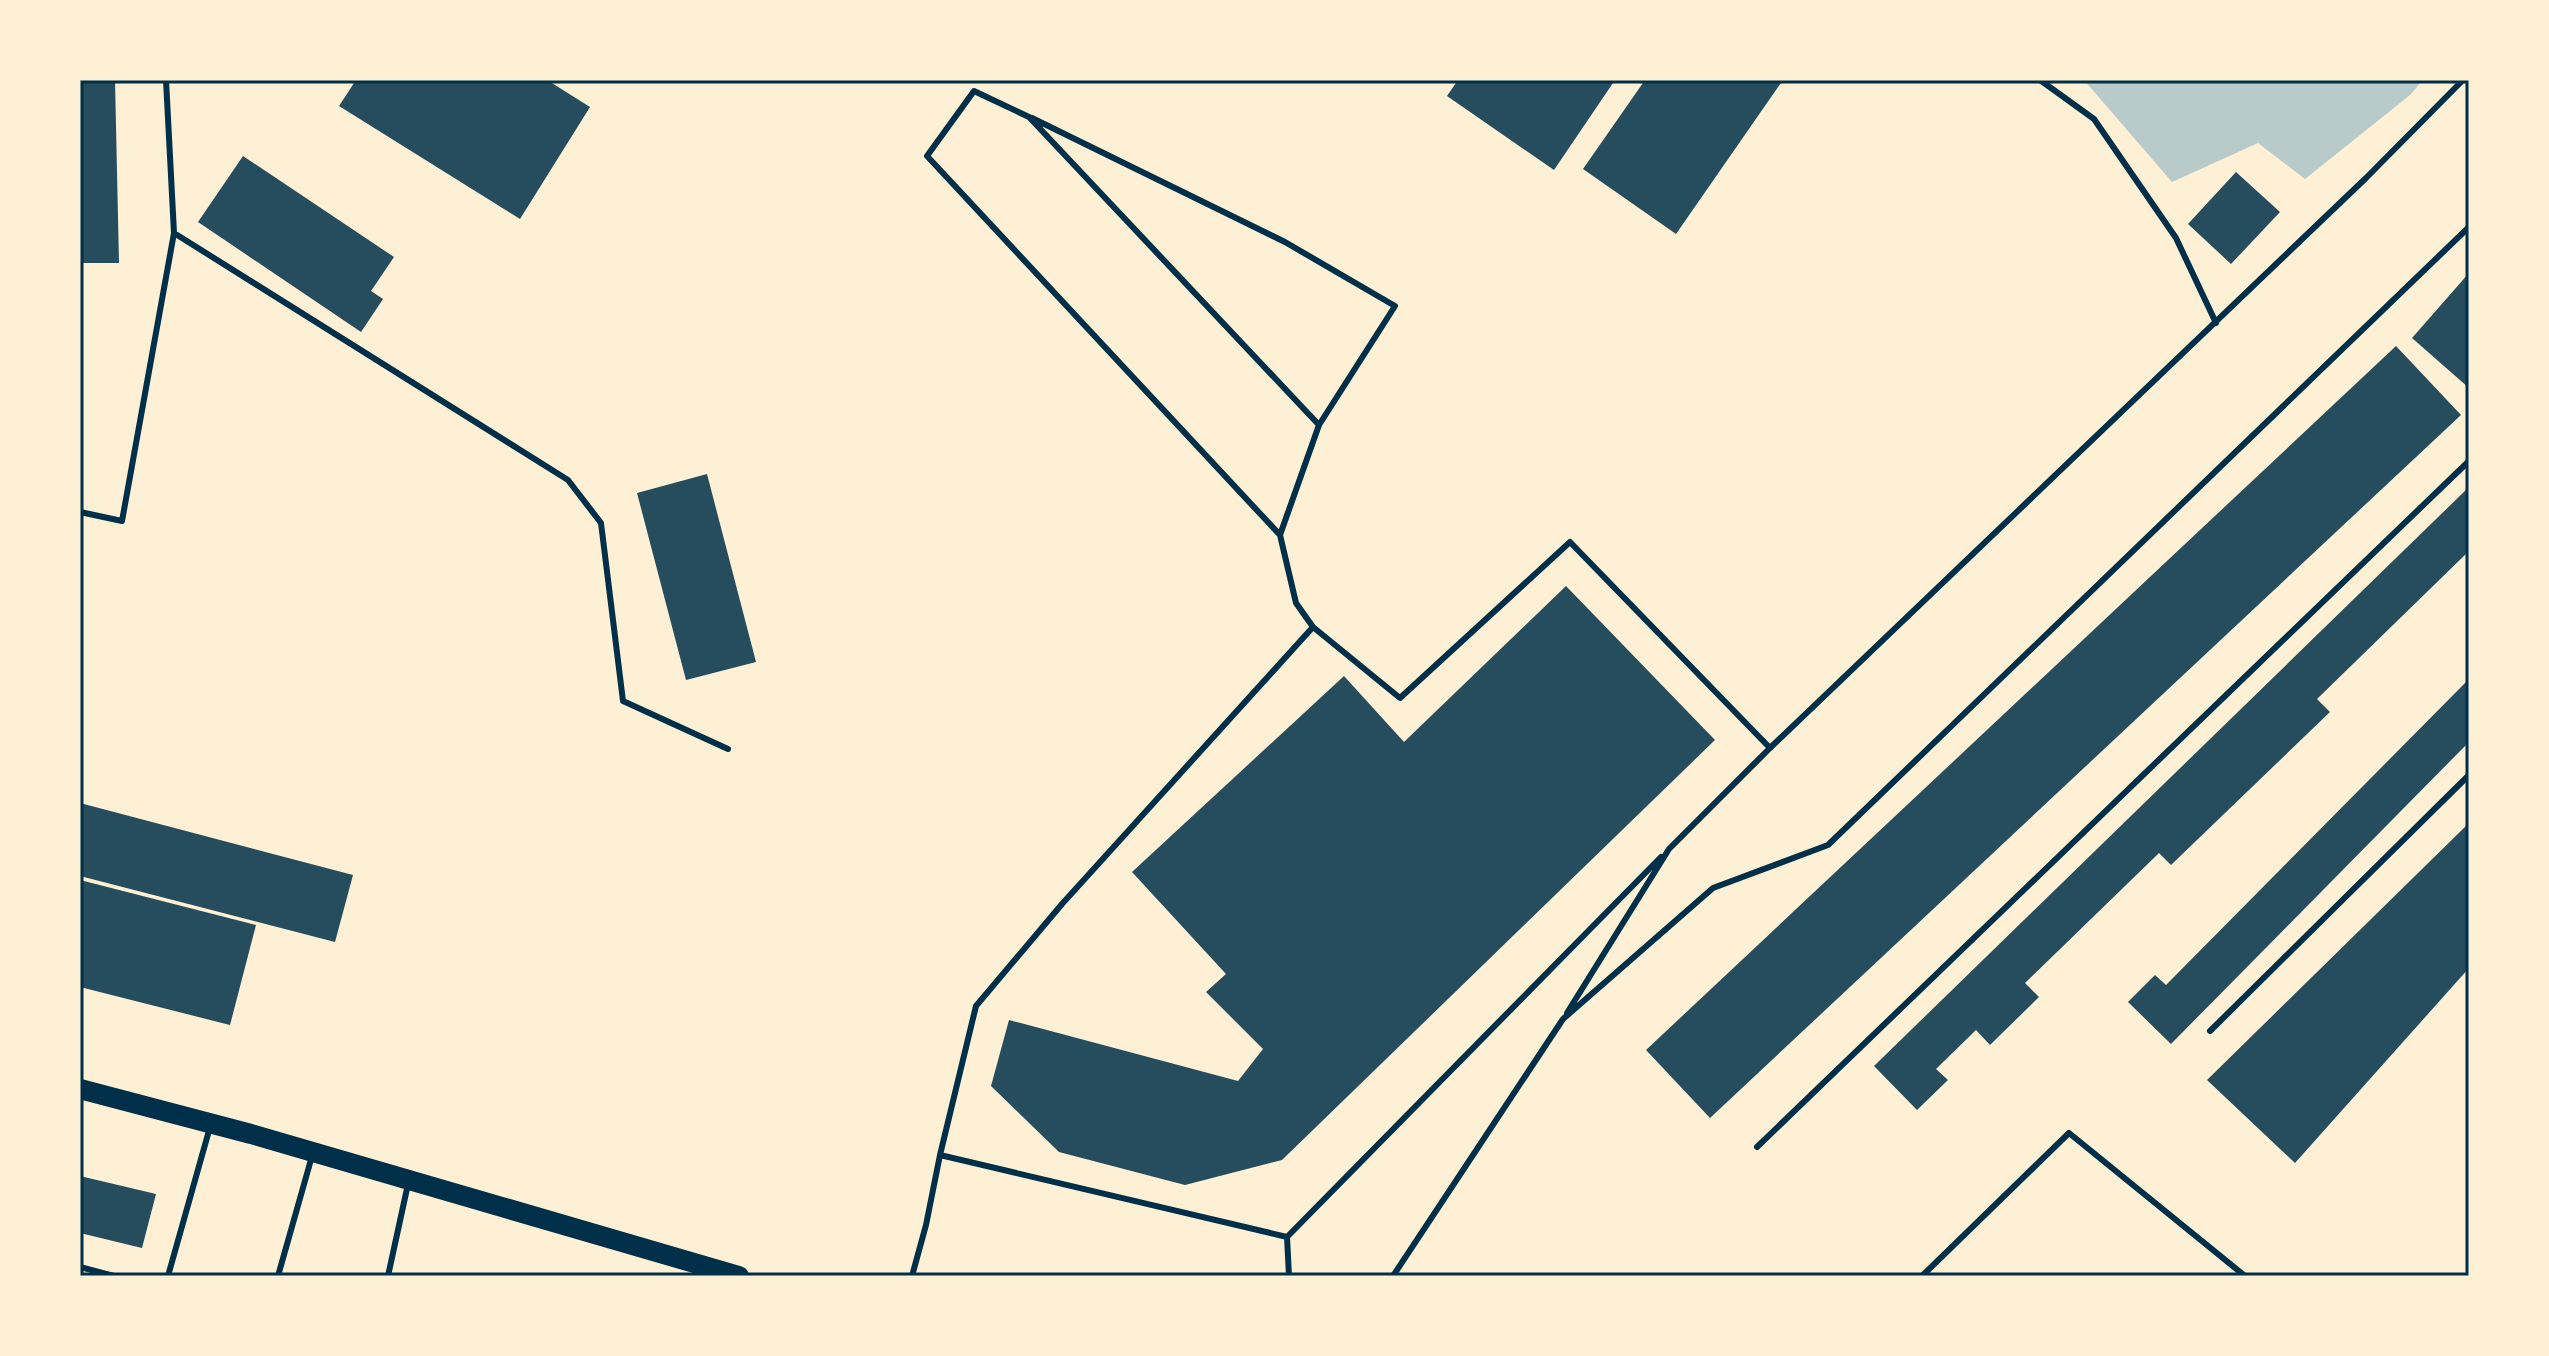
<svg xmlns="http://www.w3.org/2000/svg" width="2549" height="1356" viewBox="0 0 2549 1356" font-family="'Fira Sans Condensed',sans-serif">
  <style>
    .green { fill: #b9caca }
    .building { fill: #264d5e }
    .lines { fill: none; stroke-linecap: round; stroke-linejoin: round }
    .service { stroke: #003049; stroke-width: 6 }
    .primary { stroke: #003049; stroke-width: 20 }
    .neatline { fill: none; stroke: #003049; stroke-width: 3 }
  </style>
  <rect width="100%" height="100%" fill="#fdf0d5"/>
  <path class="green" d="M2084,80H2423L2410,95L2305,179L2258,143L2172,182Z"/>
  <path class="building" d="M80,80H115L119,263H80Z
    M356,80H547L590,107L520,219L339,106Z
    M1458,80H1615L1554,170L1447,96Z
    M1645,80H1783L1676,234L1583,169Z
    M243,156L394,257L371,291L383,299L361,332L198,222Z
    M2236,172L2280,212L2231,264L2188,224Z
    M2469,273V388L2412,338Z
    M2396,346L2461,415L1710,1118L1646,1050Z
    M707,474L756,662L686,680L637,493Z
    M2469,487V551L2317,699L2330,712L2171,865L2159,853L2025,983L2039,997L1990,1045L1976,1030L1936,1069L1948,1080L1917,1110L1874,1066Z
    M1566,586L1715,740L1282,1160L1185,1185L1059,1152L991,1086L1009,1020L1238,1081L1263,1049L1206,992L1226,974L1132,872L1344,676L1404,742Z
    M2469,679V742L2171,1044L2128,1002L2155,975L2166,985Z
    M80,803L353,875L335,942L80,876Z
    M2469,823V968L2295,1163L2207,1080Z
    M80,880L256,925L230,1025L80,987Z
    M80,1176L156,1194L142,1248L80,1233Z"/>
  <g class="lines">
    <path class="service" d="M166,80L174,233
      M2040,80L2094,119L2176,238L2216,323
      M974,91L1029,117L1319,425L1280,535L927,156Z
      M1032,118L1285,242L1395,306L1319,425
      M80,512L122,521L174,233L568,480L601,523L623,701L728,749
      M1313,627L1400,698L1570,542L1770,748
      M1567,1013L1669,849L1770,748L2366,178L2463,80
      M2210,1031L2469,775
      M1757,1147L2469,461
      M940,1155L1287,1237
      M80,1267L114,1276
      M168,1276L210,1127
      M278,1276L312,1156
      M388,1276L408,1184
      M912,1276L926,1225L940,1155L976,1006L1062,904L1313,627L1296,603L1280,535
      M1289,1276L1287,1237L1661,857
      M1393,1276L1563,1019L1713,888L1828,845L2469,227
      M1922,1276L2069,1133L2245,1276"/>
    <path class="primary" d="M80,1089L251,1134L739,1276"/>
  </g>
  <rect width="2549" height="1356" fill="none" stroke="#fdf0d5" stroke-width="164"/>
  <rect x="82" y="82" width="2385" height="1192" class="neatline"/>
</svg>
